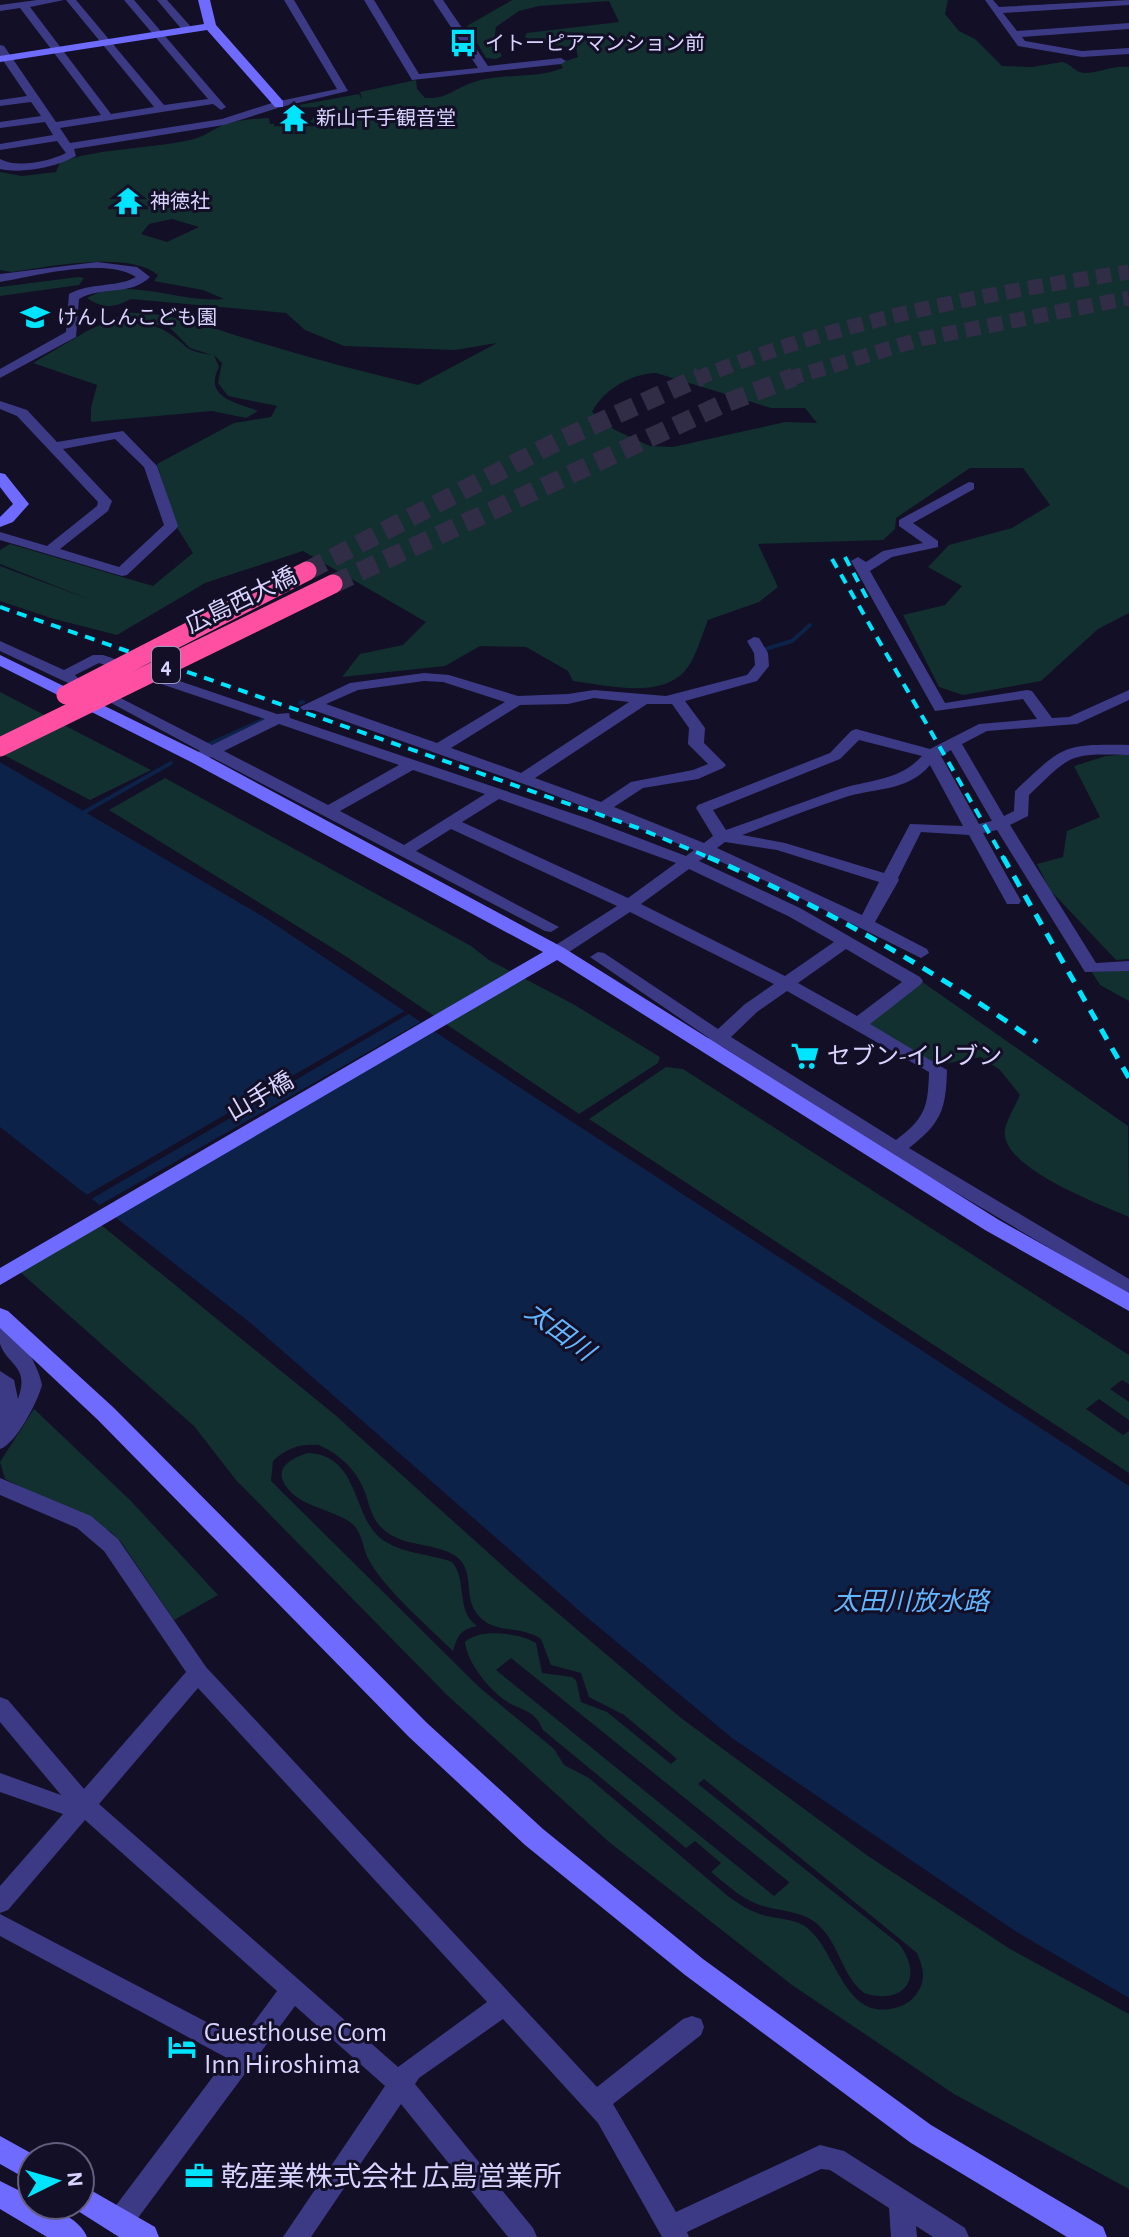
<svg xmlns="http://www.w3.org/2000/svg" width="1129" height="2237" viewBox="0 0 1129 2237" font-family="'Alegreya Sans','Noto Sans JP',sans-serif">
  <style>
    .green { fill: #12302f; fill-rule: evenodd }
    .water { fill: #0c2248 }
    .pier { fill: #130f26 }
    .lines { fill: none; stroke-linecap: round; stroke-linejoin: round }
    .stream { stroke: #0c2248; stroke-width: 4 }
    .highway-tunnel-far1 { stroke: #312d47; stroke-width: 15; stroke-dasharray: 15 8; stroke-linecap: butt }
    .highway-tunnel { stroke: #312d47; stroke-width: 19; stroke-dasharray: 19 10; stroke-linecap: butt }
    .street { fill: #3d3a85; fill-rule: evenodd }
    .secondary { fill: #6f6bff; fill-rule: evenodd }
    .rail-far1 { stroke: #00e5ff; stroke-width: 4; stroke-dasharray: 10 8; stroke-linecap: butt }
    .rail { stroke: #00e5ff; stroke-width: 5; stroke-dasharray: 12 10; stroke-linecap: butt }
    .highway-bridge { stroke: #ff4fa3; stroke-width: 19 }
    .labels { text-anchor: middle; stroke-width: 6; stroke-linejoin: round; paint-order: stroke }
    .far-poi-label { font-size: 20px; fill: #d9d4ff; stroke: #130f26; text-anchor: start }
    .shield { fill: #130f26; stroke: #9e99be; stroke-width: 2 }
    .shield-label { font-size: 22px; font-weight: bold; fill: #d9d4ff }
    .street-label { font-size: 24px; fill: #d9d4ff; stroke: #130f26 }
    .poi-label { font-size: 24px; fill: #d9d4ff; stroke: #130f26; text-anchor: start }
    .water-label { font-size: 26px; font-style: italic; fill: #62b6ff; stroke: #130f26 }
    .near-poi-label { font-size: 28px; fill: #d9d4ff; stroke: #130f26; text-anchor: start }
  </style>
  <rect width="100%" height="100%" fill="#130f26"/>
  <path class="green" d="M512,0H948L945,14L959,31L975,39L1002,66L1032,67L1062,62C1072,64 1074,72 1084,73C1100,73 1112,65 1129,67V613L1098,629L1041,681L963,695L939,687L903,615L945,605L962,586L928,567L949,545L1012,528L1050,505L1023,468H970L896,518L895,529L883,540L758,544L778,587L759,602L708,620C702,635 695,660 684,672C658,699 606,685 573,681L568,671L526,647L480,646L445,666L342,677L360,654L403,645L426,622L303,551L205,583L117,635L54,619L0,601V566L91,600L0,564V550L10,544L153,586L193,553L176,526L157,464L234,423L271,417L277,406L228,396L218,383L222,363L214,355L219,367C203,398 236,402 258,411L246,418L212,411L91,422V408L97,385L33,363L87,331L117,317C132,324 154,323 167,332C190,346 180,350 212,355L190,348L169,327L125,319L124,313C174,311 220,332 268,345C318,360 368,373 418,385L497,343L455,350L344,346L305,330L286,313L131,299C114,308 103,309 87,298C127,275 181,304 224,299L203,290L154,281L158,275C129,250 48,267 11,272L0,270V172L22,176L56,172L60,162C100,148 148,149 190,140C201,138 209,132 219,127C235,120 251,119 269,118L270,124L310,122L321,107L283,108L359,94L362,100L360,92L416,80L417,89L425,98C447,99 452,90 471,83C501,72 533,80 563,68L560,63L578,57L576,48L537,43L525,37L527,33L619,22L609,1L539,6L519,11L496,27L494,41L502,56L496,59L486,58L467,26ZM172,219L199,227L167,242L141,234L149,224ZM656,373L771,408H805L817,423L785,422L673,447L650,446L615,430L592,412C604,389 631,374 656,373Z
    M78,277L84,278L79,285L0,296V287Z
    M0,692L151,770L90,800L0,753Z
    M1129,754V959L1116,960L1050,890L1037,864L1063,857L1067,831L1100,817L1074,766L1106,756Z
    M165,778L471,946L489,960L573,1004L660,1057L658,1063L579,1114L347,957L109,810Z
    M1129,970V1001L1100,985L1092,972Z
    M921,981L1128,1126L1129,1217C1101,1205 999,1167 1005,1130C1007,1119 1015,1106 1020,1095L1000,1070L981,1057L939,1065L869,1026L867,1020Z
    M666,1067L683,1069L1129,1355V1384L1122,1380L1110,1389L1129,1402V1420L1099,1399L1086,1409L1123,1435L1129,1431V1473L589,1119Z
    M100,1224L334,1414L513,1575L681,1718L868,1856L1010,1949L1129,2014V2189L954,2094L792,1985L609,1842L447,1695L236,1480L194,1426L20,1272ZM319,1445C341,1455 356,1470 365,1492C369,1504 371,1516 380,1526C400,1548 430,1541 454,1555C475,1567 464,1594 475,1611C491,1636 519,1624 541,1639L551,1665L581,1673L589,1697L624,1715L677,1759L671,1764L607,1712L581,1702L576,1680L572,1677L542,1673L536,1643C520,1633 480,1628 465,1642C467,1664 494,1697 515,1706C529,1712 536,1714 543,1730L686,1848L695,1841L721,1863L711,1872C725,1883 739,1897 757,1904C775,1911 799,1910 815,1922C839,1941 841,1975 864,1993C904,2006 925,1978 899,1944L698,1784L704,1779L917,1953C922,1965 926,1976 920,1988C915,1998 908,2004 898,2007C842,2025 837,1945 803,1925C792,1919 779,1919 767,1916C752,1913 741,1905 729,1897L589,1778L564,1765L554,1749L479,1687L271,1481L273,1461C287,1448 299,1444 319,1445ZM511,1658L789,1882V1883L774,1896L496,1670Z
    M34,1409L130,1500L218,1595L174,1620L121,1542L111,1532L5,1479L0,1462Z
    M308,1453C362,1455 351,1522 386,1542C405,1554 431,1554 452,1562C468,1581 455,1610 477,1626C460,1630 458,1635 453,1651C429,1627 384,1589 369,1560C362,1548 363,1531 350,1522C330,1508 294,1506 283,1481C276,1465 297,1456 308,1453Z"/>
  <path class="water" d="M0,762L267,919L458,1047L1129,1486V1998L1015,1931L732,1738L583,1614L253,1325L0,1127Z"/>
  <path class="pier" d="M408,1009L412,1012L88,1201L83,1197Z
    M424,1020L435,1028L109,1217L96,1207Z"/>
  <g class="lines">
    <path class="stream" d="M762,650L792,641L810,625
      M300,703L303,702
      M207,745L267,718
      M81,814L171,763"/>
    <path class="highway-tunnel-far1" d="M696,379C834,322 981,294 1129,272
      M788,379L921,339L1129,298"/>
    <path class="highway-tunnel" d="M307,571L560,440L700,377
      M333,584L723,404L794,377"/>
    <path class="street" d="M37,0H64L30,7L111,114L154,107L66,0H76L164,105L208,99L124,0H134L226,107L221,110L213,104L60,128L70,143L222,119L275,102L337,89L284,0H294L348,91L281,107L224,125L74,149L76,156C56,167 23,174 0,169V159C16,168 48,162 66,153L57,141L0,150V144L53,135L45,122L0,128V122L41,116L31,102L0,106V100L27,96L0,56V45L4,46L56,122L101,115L20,8L0,11V5Z
      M157,0H167L192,28V32H184Z
      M364,0H374L419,74L478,68L433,0H443L488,66L561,58L566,61L561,64L412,80Z
      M985,0H993L999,7L1129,0V5L1003,13L1017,31L1129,23V29L1022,37L1025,41L1082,51L1129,48V54L1082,57L1018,46Z
      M97,262L137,267L150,277C131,296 101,286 79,299L76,337L0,378V369L66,332L69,294C91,282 116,288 136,277C105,257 36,276 0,282V274Z
      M0,401L27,410L57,442L123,431L157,466L178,526L176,529L127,575L122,576L0,540V532L47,546L97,506L98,502L17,416L0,409ZM115,439L144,467L164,525L119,567L60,549L108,511L112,501L63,449Z
      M969,482L974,483V489L913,523L938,541V547L892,557L870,571L945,703L1027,690L1032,691L1052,718L1069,717L1129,690V700L1077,724L987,731L962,744L1004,816L1014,811L1015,791C1064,745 1062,744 1129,745V755C1068,753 1072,754 1029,795L1028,816L1010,825L1096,963L1129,961V971L1085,972L997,830L983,833L1021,901L1019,904H1007L969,835L921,832L898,878L899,880L875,922L927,949L929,953L921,958L768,882L707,856L699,861L800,908L920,977L923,981L920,985L870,1024L947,1070C946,1110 941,1123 909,1148L1129,1279V1295L921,1172L721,1046L712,1051L706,1049L703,1045L709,1038L590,957L598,952L604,953L718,1029L745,1004L774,984L630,912L563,956H551L549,952L551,948L617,906L451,829L416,851L559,927L551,932L545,931L211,757L197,763L192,761L189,758L200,751L89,691L96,687L101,688L212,745L265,719L99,663L75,675L80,680L78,683H68L0,651V641L64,670L93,655H103L277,714L289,713L290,718L589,819L686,856L694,850L541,790L313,710H303L300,707L350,683L424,673L449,675L518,696L568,694L594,690L666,696L747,675L755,665L754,653L747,641L754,637L759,638L768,653L769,666L757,681L685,701L705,728L704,743L726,765L723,768L698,779L643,788L614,807L704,843L713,836L696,808L698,805L830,753L851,731L856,729L930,749L979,724L1037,719L1023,699L935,711L851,561L858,557L866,562L883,551L923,543L899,526V520ZM424,681L443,682L505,702L437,743L326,704L358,690ZM594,698L629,702L521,773L451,748L520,705L568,704ZM647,704H672L689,728L688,744L708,764L693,770L631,782L601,802L535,778ZM279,724L399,765L328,805L224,751ZM859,740L922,756C898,782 869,779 837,790C800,803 763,817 726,830L713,810L840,759ZM951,750L992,821L979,824L941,756ZM930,765L963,826L910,824L884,873L785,843L742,835C777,822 813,807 849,796C879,788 909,790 930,765ZM413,770L485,794L404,845L340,811ZM499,799L676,863L628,898L462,822ZM725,842L777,850L879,882L862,915L717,848ZM689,869L788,916L834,942L785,976L641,904ZM846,949L902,982L857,1016L798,983ZM787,991L929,1072C928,1108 925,1118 896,1140L731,1037L757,1012Z
      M0,1323C18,1328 39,1367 42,1385C38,1401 16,1444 0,1449V1371L14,1380L18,1399C30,1366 8,1366 0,1344C0,1339 0,1329 0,1323Z
      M0,1478L91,1516L118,1539L206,1667L597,2087L683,2019L692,2016L701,2019L704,2027L701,2035L613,2104L676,2212L820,2145L844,2151L965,2228L969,2237H933L916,2226L917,2237H891L889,2208L830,2170L821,2169L687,2232L689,2237H662L598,2123L503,2019L419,2078L415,2084L533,2228L537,2237H508L401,2104L311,2237H283L385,2086L295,2006L129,2230L120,2233L111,2230L107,2221L111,2212L227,2058L0,1936V1914L241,2040L277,1991L85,1820L8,1910L0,1913V1886L63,1814L0,1792V1773L61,1795L0,1722V1697L8,1700L84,1789L186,1672L104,1551L77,1528L0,1495ZM198,1688L487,2002L398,2067L99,1804Z"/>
    <path class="secondary" d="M198,0H210L216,25L283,101V107H275L207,30L0,62V56L204,24Z
      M0,473L5,474L29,504L13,522L0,527V517L13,504L0,487Z
      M0,655L203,754L564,948L999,1220L1129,1293V1311L985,1230L557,960L0,1285V1268L543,952L191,762L0,666Z
      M0,1308L8,1311L114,1408L427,1723L543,1829L703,1959L931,2125L1103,2227L1107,2237H1067L911,2143L685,1975L525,1845L409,1737L98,1420L0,1328Z
      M0,2136L38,2157H32V2182L0,2164Z
      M0,2181L32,2197V2205C51,2205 80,2219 87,2237H47L0,2209Z
      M80,2184L155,2227L159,2237H119L70,2206L80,2205Z"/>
    <path class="rail-far1" d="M845,557L870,604
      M832,559L1004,859
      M0,607L638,828L713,859"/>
    <path class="rail" d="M708,857C825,907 933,970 1037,1042
      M1003,857L1129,1078"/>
    <path class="highway-bridge" d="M66,695L307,571
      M0,747L333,584"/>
  </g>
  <defs>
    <symbol id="bus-bare" viewBox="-9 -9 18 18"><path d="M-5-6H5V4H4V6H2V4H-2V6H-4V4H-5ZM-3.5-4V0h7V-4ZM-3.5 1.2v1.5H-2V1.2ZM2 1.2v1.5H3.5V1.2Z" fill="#00e5ff" stroke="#130f26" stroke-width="2.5" paint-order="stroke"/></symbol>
    <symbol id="temple-bare" viewBox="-9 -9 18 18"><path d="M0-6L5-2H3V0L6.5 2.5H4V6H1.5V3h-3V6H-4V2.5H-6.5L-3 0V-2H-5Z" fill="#00e5ff" stroke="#130f26" stroke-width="2.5" paint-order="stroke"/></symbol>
    <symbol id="school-bare" viewBox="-9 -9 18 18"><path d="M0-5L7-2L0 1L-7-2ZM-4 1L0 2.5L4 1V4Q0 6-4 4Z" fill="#00e5ff" stroke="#130f26" stroke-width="2.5" paint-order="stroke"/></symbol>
    <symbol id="supermarket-bare" viewBox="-9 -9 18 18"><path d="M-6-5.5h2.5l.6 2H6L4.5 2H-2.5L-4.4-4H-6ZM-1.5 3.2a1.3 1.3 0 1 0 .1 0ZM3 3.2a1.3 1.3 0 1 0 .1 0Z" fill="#00e5ff" stroke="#130f26" stroke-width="2.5" paint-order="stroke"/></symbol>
    <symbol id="hotel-bare" viewBox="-9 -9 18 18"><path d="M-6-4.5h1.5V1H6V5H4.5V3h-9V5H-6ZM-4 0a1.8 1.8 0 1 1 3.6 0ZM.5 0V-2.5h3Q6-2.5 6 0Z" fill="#00e5ff" stroke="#130f26" stroke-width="2.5" paint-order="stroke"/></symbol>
    <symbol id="office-bare" viewBox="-9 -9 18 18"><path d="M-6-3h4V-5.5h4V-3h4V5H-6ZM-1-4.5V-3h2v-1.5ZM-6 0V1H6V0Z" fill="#00e5ff" stroke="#130f26" stroke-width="2.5" paint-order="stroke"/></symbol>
  </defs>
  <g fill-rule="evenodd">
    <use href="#bus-bare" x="443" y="23" width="40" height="40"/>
    <use href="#temple-bare" x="274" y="98" width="40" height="40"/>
    <use href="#temple-bare" x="108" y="181" width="40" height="40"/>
    <use href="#school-bare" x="15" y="297" width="40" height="40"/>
    <use href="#supermarket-bare" x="785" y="1036" width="40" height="40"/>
    <use href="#hotel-bare" x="162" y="2027" width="40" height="40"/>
    <use href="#office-bare" x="179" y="2156" width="40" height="40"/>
  </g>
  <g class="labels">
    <g class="far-poi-label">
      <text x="485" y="50">イトーピアマンション前</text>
      <text x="316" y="125">新山千手観音堂</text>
      <text x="150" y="208">神徳社</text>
      <text x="57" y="324">けんしんこども園</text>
    </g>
    <rect class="shield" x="152" y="647" width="28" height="36" rx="6"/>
    <g class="shield-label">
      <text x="166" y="673">4</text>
    </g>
    <g class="street-label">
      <text transform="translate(241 600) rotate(-26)" y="8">広島西大橋</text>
      <text transform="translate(260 1096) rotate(-30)" y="8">山手橋</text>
    </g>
    <g class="poi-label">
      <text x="827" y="1064">セブン-イレブン</text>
    </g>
    <g class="water-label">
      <text transform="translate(560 1331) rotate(37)" y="9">太田川</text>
      <text x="911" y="1610">太田川放水路</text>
    </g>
    <g class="near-poi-label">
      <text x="204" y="2041">Guesthouse Com<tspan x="204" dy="32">Inn Hiroshima</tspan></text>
      <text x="221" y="2186">乾産業株式会社 広島営業所</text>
    </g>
  </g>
  <g transform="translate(56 2181) rotate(85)"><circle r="38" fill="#130f26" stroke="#625e7d" stroke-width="2"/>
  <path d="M0-6L14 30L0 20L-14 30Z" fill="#00e5ff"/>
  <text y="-12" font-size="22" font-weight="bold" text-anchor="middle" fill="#d9d4ff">N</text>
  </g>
</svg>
